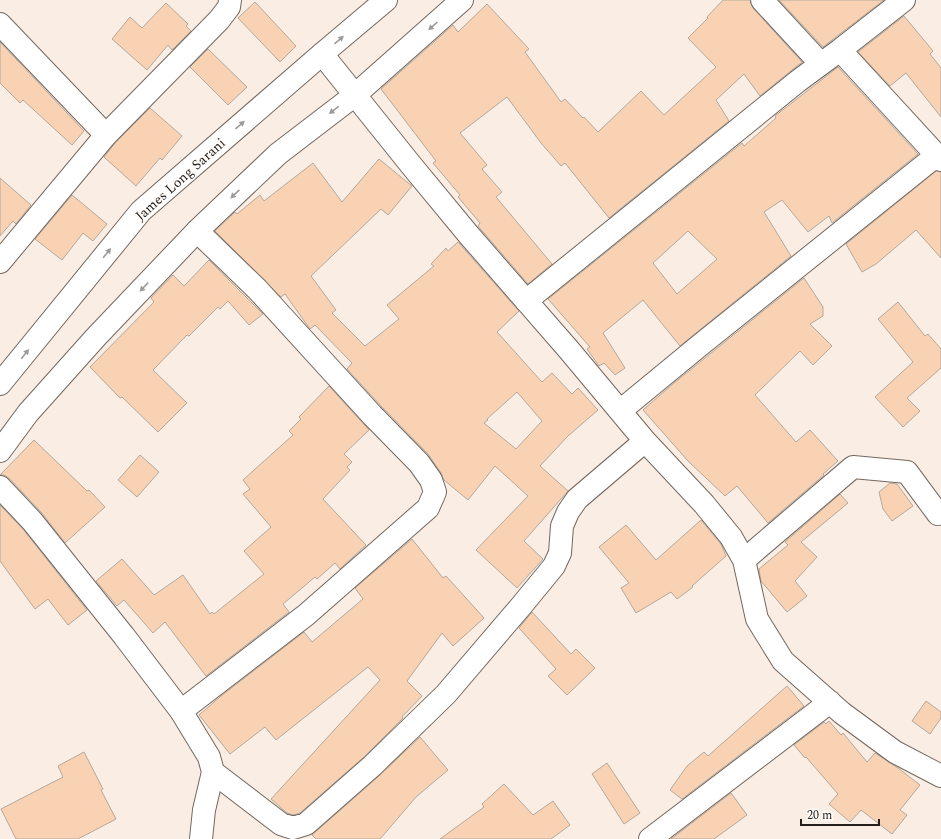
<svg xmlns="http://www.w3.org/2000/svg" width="941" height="839" viewBox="0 0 941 839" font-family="Spectral,serif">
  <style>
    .building { fill: #f8d2b3; stroke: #b4a89e; fill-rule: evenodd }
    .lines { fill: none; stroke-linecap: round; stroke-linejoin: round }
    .street-casing { stroke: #73685f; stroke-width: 24 }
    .secondary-casing { stroke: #73685f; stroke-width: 24 }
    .street { stroke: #fff; stroke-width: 22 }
    .secondary { stroke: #fff; stroke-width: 22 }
    .oneway { fill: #9d9b99 }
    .labels { text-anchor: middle; stroke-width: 3; stroke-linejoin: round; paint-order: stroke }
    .street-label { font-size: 14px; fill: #25201c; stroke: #fffcfa }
  </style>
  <rect width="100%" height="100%" fill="#faede3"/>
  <path class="building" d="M723,0H750L753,8L802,62L760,96L744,74L716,100L729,121L609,218L565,163L561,166L541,143L507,97L460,133L487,165L482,169L502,192L496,197L552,264L528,284L478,226L480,223L458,197L460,195L433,163L436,161L381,89L453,25L458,32L487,4L529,49L525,52L561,102L565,99L583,118L584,117L598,132L641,91L664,115L716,67L688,38L708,18L707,17Z
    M779,0H884L823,47Z
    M255,2L296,46L280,62L238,18Z
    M166,3L188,24L186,26L191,31L172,50L168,45L147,70L112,39L130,17L142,28Z
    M904,16L933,51L930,54L941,68V117L906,73L890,86L858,52Z
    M0,42L84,131L72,145L23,100L20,103L0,83Z
    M208,49L247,87L228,105L190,67Z
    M838,67L918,154L832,223L829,216L808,232L782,200L764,212L791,256L680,346L643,300L603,333L625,368L615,375L604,363L599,366L587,349L590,347L548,299L742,143L744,146L776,118L775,116ZM688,231L717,259L677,294L653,263Z
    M150,108L182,136L162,160L160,158L136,186L104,157L115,143Z
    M379,159L412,186L388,215L381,209L311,276L336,310L332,313L365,346L399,319L387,305L434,266L431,264L446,248L448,251L458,242L519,311L497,332L542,382L552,373L572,394L578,388L598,410L568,436L540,466L568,491L524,541L543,559L517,588L476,550L528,496L495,466L468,500L444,480L441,473L428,454L381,406L347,369L352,363L315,325L310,329L285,294L281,297L215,231L235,212L237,214L260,195L264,201L313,163L342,202ZM517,392L542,421L516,449L484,423L488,420L487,419Z
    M936,171L941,172V258L916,230L876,264L862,272L846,244Z
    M0,178L31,205L16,224L13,221L0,236Z
    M72,195L107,224L93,241L83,233L62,260L35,239Z
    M209,260L263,314L249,325L228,301L220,309L218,307L189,336L187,335L153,370L187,403L158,432L122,397L120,398L90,367L154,302L151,298L173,275L184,286Z
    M804,278L823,307V316L810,324L832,346L813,365L800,351L755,395L796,442L810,430L838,461L823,474L824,475L768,523L737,486L725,496L688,461L643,410L674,383Z
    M898,302L925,336L928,334L941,349V368L907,398L920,411L903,427L875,397L913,362L878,319Z
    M329,386L369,430L344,454L352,462L347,467L350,470L323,499L366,545L340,569L335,563L317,579L315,577L283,604L289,612L206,676L165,622L153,633L124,600L117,606L96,581L122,559L154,595L183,575L210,614L212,612L214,614L264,574L244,551L271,527L243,494L250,489L243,480L293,435L289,431L301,419L299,417Z
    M34,440L87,491L89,490L105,507L65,543L41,512L9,478L4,475H0Z
    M140,455L159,472L137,497L118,480Z
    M890,483L897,484L913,506L892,521L883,509L879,492Z
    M840,494L848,503L801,542L817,557L795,581L807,596L787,612L761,581L759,569L788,545L785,542Z
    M0,505L23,529L87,610L68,625L48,599L35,609L0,561Z
    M701,520L721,544L726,556L692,586L693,587L677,599L671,592L636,613L621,588L629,583L599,547L626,525L656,560Z
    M412,539L443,578L446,576L484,618L453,646L442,633L407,681L422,696L402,717L403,718L364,757L300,813L293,815L287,813L271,799L380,680L368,667L276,740L265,727L230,754L199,715L221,696L304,632L312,642L363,599L355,588Z
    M532,612L571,654L576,649L595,668L567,695L548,676L556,669L519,628Z
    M787,686L804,706L682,799L670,790L687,766L704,752L708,756Z
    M926,701L941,712V718L930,734L912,721Z
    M829,721L841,735L843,733L867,762L875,753L898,768L920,785L900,810L907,815L892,834L861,810L850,822L829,804L838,794L806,757L805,758L794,745L824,722L826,724Z
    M420,737L448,770L416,797L380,839H316L312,835L380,775Z
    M84,752L103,789L101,790L116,819L78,839H16L1,809L63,777L58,766Z
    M607,763L640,813L624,824L592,774Z
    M504,784L533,815L553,801L570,825L551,839H440L484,807L482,804Z
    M731,793L747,815L714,839H671Z"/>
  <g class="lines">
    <defs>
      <path id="street" d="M762,0L821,64
        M0,24L106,135
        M840,50L941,160
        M322,54L411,165L468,234L569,350L645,441L704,504L731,537L744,560L757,619L783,661L842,713L895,752L941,776
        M0,262L106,135L219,20L229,7L230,0
        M526,301L798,81L840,50L904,0
        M620,411L699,346L937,155
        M744,560L853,467L907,472L938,514L941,513
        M181,711L306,615L428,508L435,492L431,480L419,463L372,415L257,289L197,231
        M213,772L281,824L293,828L306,824L372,766L446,694L522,605L554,566L560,553L562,526L568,512L577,499L645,441
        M650,839L830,702"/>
      <path id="secondary" d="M0,384L141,211L322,54L386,0
        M0,451L28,413L96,337L197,231L278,154L355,95L462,0
        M0,487L32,521L124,636L181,711L209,757L213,772L204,810L201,839"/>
    </defs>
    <use href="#street" class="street-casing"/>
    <use href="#secondary" class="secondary-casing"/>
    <use href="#street" class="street"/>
    <use href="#secondary" class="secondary"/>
  </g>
  <defs><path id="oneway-solid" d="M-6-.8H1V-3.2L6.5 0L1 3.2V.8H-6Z"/></defs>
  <g class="oneway">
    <use href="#oneway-solid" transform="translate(433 26) rotate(138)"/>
    <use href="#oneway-solid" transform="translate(339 40) rotate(-40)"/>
    <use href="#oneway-solid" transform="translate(334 110) rotate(142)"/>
    <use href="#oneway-solid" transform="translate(240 125) rotate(-41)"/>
    <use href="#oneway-solid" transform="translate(235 194) rotate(137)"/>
    <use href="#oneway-solid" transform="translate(107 253) rotate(-51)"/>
    <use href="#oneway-solid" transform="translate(144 287) rotate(133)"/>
    <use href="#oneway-solid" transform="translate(25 354) rotate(-51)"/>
  </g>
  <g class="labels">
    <g class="street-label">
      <text transform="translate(180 179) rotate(-42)" y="5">James Long Sarani</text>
    </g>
  </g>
  <path d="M801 819v6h78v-6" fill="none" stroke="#25201c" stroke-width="2"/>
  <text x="807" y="819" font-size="12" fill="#25201c" stroke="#fffcfa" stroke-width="3" paint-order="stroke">20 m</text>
</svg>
